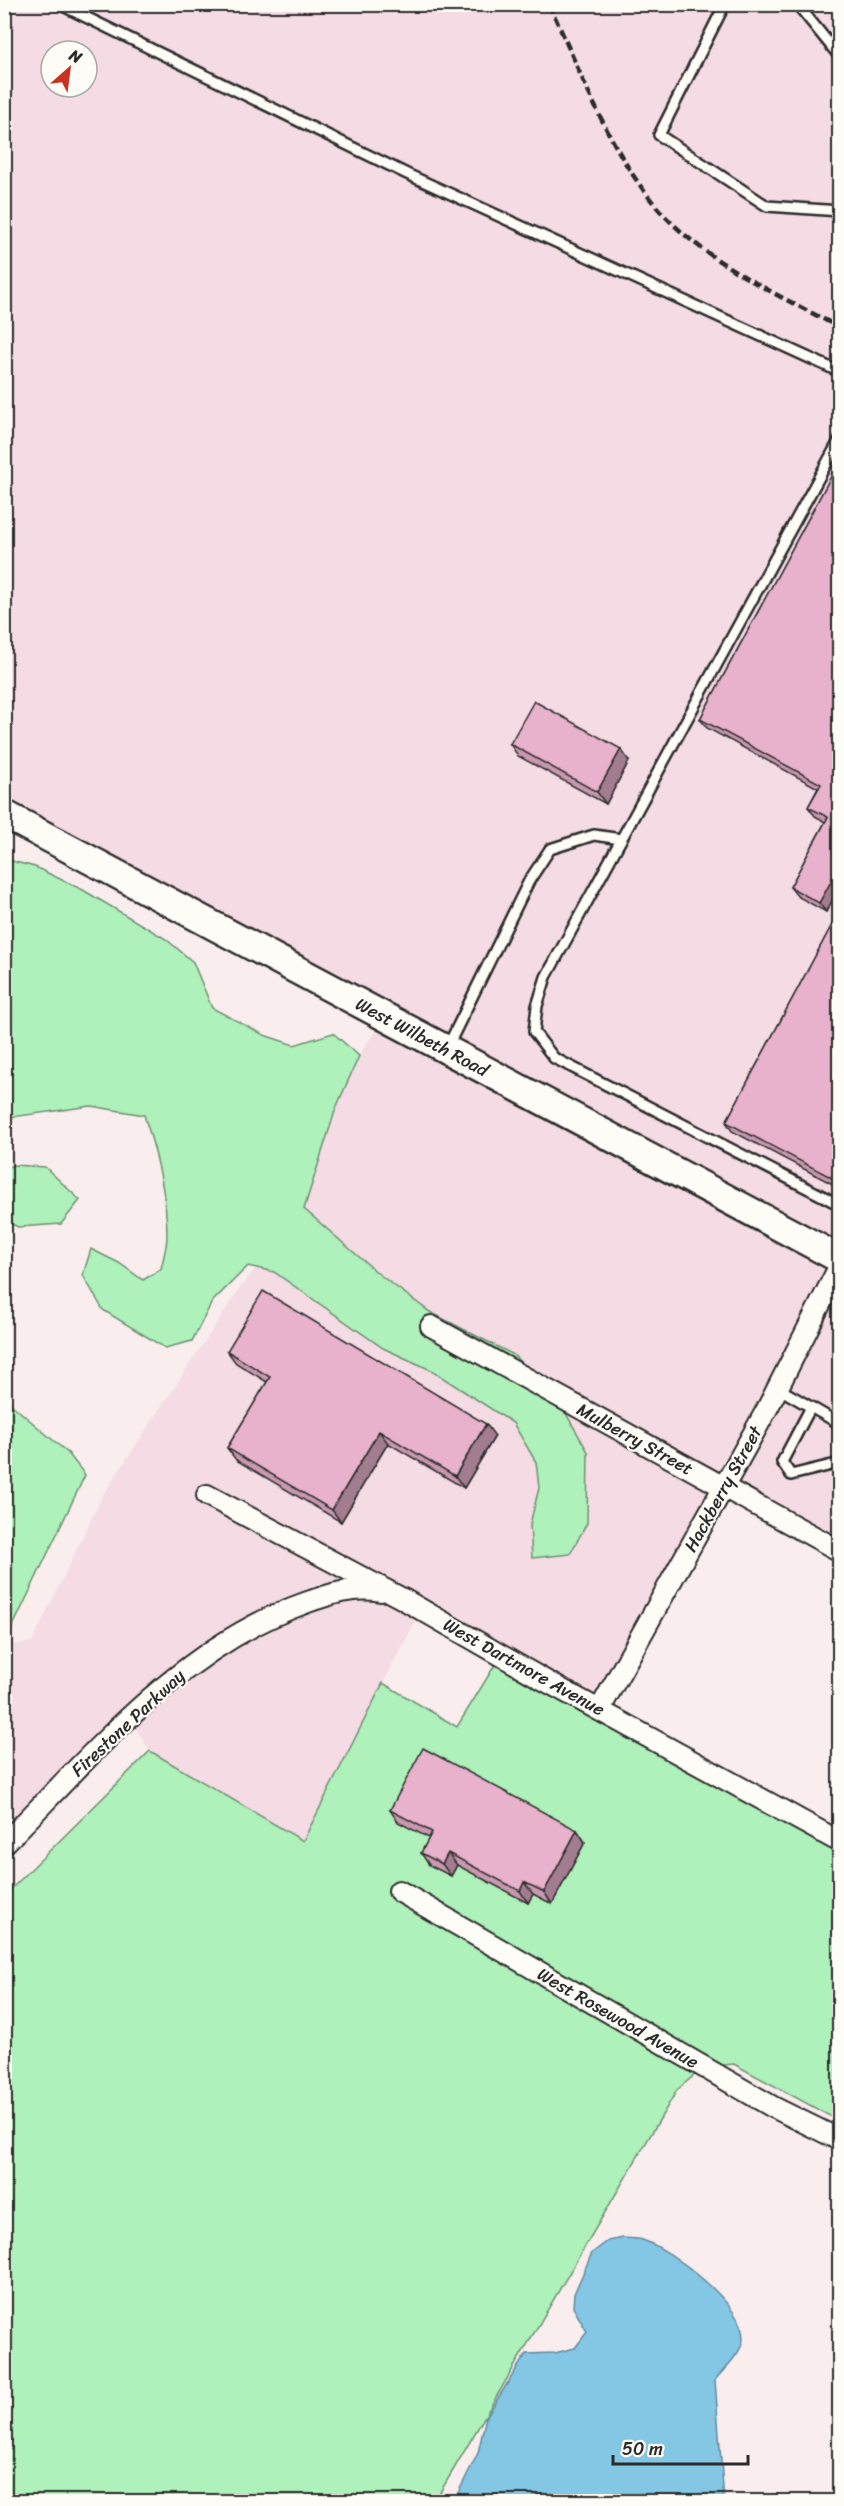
<svg xmlns="http://www.w3.org/2000/svg" width="844" height="2506" viewBox="0 0 844 2506" font-family="Sriracha,sans-serif">
  <style>
    .built { fill: #f4dbe4; fill-rule: evenodd }
    .green { fill: #aff1ba; stroke: #6d8e72; stroke-width: 1.5 }
    .water { fill: #84c7e5; stroke: #60899b; stroke-width: 1.5 }
    .lines { fill: none; stroke-linecap: round; stroke-linejoin: round }
    .lane-casing { stroke: #2b2b2b; stroke-width: 14 }
    .street-casing { stroke: #2b2b2b; stroke-width: 24 }
    .secondary-casing { stroke: #2b2b2b; stroke-width: 32 }
    .lane { stroke: #fdfcf7; stroke-width: 9 }
    .street { stroke: #fdfcf7; stroke-width: 20 }
    .secondary { stroke: #fdfcf7; stroke-width: 27 }
    .rail { stroke: #2b2b2b; stroke-width: 4.5; stroke-dasharray: 9 4.5; stroke-linecap: butt }
    .wall { fill: #c899af; stroke: #2b2b2b; stroke-width: 1.5 }
    .shaded-wall { fill: #a27d8f; stroke: #2b2b2b; stroke-width: 1.5 }
    .building { fill: #e8b2cc; stroke: #2b2b2b; stroke-width: 1.5 }
    .labels { text-anchor: middle; stroke-width: 4.5; stroke-linejoin: round; paint-order: stroke }
    .street-label { font-size: 18px; fill: #2b2b2b; stroke: #fdfcf7 }
  </style>
  <rect width="100%" height="100%" fill="#f9edee"/>
  <filter id="ink" filterUnits="userSpaceOnUse"><feTurbulence type="fractalNoise" baseFrequency=".0167" numOctaves="2"/><feDisplacementMap in="SourceGraphic" scale="12" xChannelSelector="R" yChannelSelector="G"/><feConvolveMatrix kernelMatrix="1 2 1 2 8 2 1 2 1" color-interpolation-filters="sRGB"/></filter>
  <g filter="url(#ink)">
    <path class="built" d="M4,5H839V1255L5,814ZM51,51H87V87H51Z
      M384,1017L839,1259V1551L723,1488L600,1709L421,1609L303,1841L150,1751L129,1717L5,1844V1646L32,1642L103,1495L240,1288L304,1209L336,1108L359,1056Z"/>
    <path class="green" d="M4,859L35,867L83,890L166,939L193,962L212,1008L264,1035L294,1045L333,1033L359,1056L336,1108L304,1209L380,1275L430,1312L514,1355L565,1412L588,1452L587,1523L570,1554L532,1558L530,1524L539,1488L536,1462L513,1423L431,1370L383,1348L274,1272L248,1266L212,1302L192,1341L165,1348L103,1310L83,1275L91,1249L119,1263L143,1280L161,1269C163,1258 167,1247 167,1236C167,1195 157,1154 144,1115L91,1106L5,1118Z
      M14,1165L45,1167L80,1200L61,1224L18,1227L5,1221V1168Z
      M5,1399L68,1453L85,1475L5,1643Z
      M501,1655L839,1842V2121L734,2064L704,2067L677,2090L435,2501H5V1895L150,1751L303,1841L383,1683L457,1727Z"/>
    <path class="water" d="M623,2238C630,2239 639,2238 645,2241C675,2252 743,2305 743,2338C743,2352 724,2369 715,2380L724,2501H454L478,2453L486,2417L526,2354L555,2353L575,2348L587,2332L573,2307L574,2294L592,2253L608,2241Z"/>
    <g class="lines">
      <defs>
        <path id="lane" d="M59,4L407,174L840,372
          M725,4L659,135L767,206L840,211
          M797,4L840,57
          M840,439L546,977L537,1006L534,1032L554,1058L840,1205
          M447,1048L529,881L550,849L594,835L621,839
          M778,1388L840,1424
          M811,1407L782,1462L791,1475L840,1463"/>
        <path id="street" d="M431,1326L840,1551
          M207,1495L403,1599L544,1680L840,1842
          M600,1709L767,1409L840,1265
          M4,1844C94,1753 181,1647 305,1603C330,1594 354,1586 381,1591
          M399,1891L773,2107L840,2140"/>
        <path id="secondary" d="M4,814L840,1259"/>
      </defs>
      <use href="#lane" class="lane-casing"/>
      <use href="#street" class="street-casing"/>
      <use href="#secondary" class="secondary-casing"/>
      <use href="#lane" class="lane"/>
      <use href="#street" class="street"/>
      <use href="#secondary" class="secondary"/>
      <path class="rail" d="M549,4C582,75 617,172 674,225C721,270 783,297 840,328
        M334,9L337,4"/>
    </g>
    <path class="wall" d="M840,460V886L826,912L797,896L790,887L825,822L815,816L808,807L818,788L707,728L700,719Z
      M510,744L629,761L606,804L518,756Z
      M840,910V1188L732,1131L726,1122Z
      M227,1351L495,1436L464,1488L388,1443L341,1522L236,1460L227,1448L267,1382L236,1363Z
      M390,1810L577,1830L585,1842L552,1904L533,1894L528,1903L457,1865L451,1876L429,1865L421,1853L429,1838L398,1822Z"/>
    <path class="shaded-wall" d="M621,749L629,761L606,804L597,792Z
      M840,865V886L826,912L819,903Z
      M486,1424L495,1436L464,1488L455,1476Z
      M379,1431L388,1443L341,1522L332,1510Z
      M577,1830L585,1842L552,1904L544,1892Z
      M448,1853L457,1865L451,1876L442,1864Z
      M524,1882L533,1894L528,1903L520,1891Z"/>
    <path class="building" d="M840,460V865L819,903L790,887L828,817L808,807L821,784L700,719Z
      M534,701L621,749L597,792L510,744Z
      M840,910V1182L726,1122Z
      M263,1291L486,1424L455,1476L379,1431L332,1510L227,1448L270,1377L227,1351Z
      M423,1748L577,1830L544,1892L524,1882L520,1891L448,1853L442,1864L421,1853L432,1832L390,1810Z"/>
  </g>
  <g class="labels">
    <g class="street-label">
      <text transform="translate(422 1037) rotate(28)" y="6">West Wilbeth Road</text>
      <text transform="translate(635 1439) rotate(29)" y="6">Mulberry Street</text>
      <text transform="translate(723 1489) rotate(-61)" y="6">Hackberry Street</text>
      <text transform="translate(524 1667) rotate(29)" y="6">West Dartmore Avenue</text>
      <text transform="translate(128 1723) rotate(-43)" y="6">Firestone Parkway</text>
      <text transform="translate(618 2018) rotate(30)" y="6">West Rosewood Avenue</text>
    </g>
  </g>
  <rect width="844" height="2506" fill="none" stroke="#fdfcf7" stroke-width="24"/>
  <rect x="12" y="12" width="820" height="2482" fill="none" stroke="#2b2b2b" stroke-width="2" filter="url(#ink)"/>
  <g transform="translate(69 69) rotate(28)"><circle r="28" fill="#fdfcf7" stroke="#a9a8a5" stroke-width="1.5"/>
  <path d="M0-4.5L10 22L0 15L-10 22Z" fill="#c8321e"/>
  <text y="-9" font-size="16" font-weight="bold" text-anchor="middle" fill="#2b2b2b">N</text>
  </g>
  <path d="M613 2455v9h135v-9" fill="none" stroke="#2b2b2b" stroke-width="3"/>
  <text x="622" y="2455" font-size="18" fill="#2b2b2b" stroke="#fdfcf7" stroke-width="4.5" paint-order="stroke">50 m</text>
</svg>
